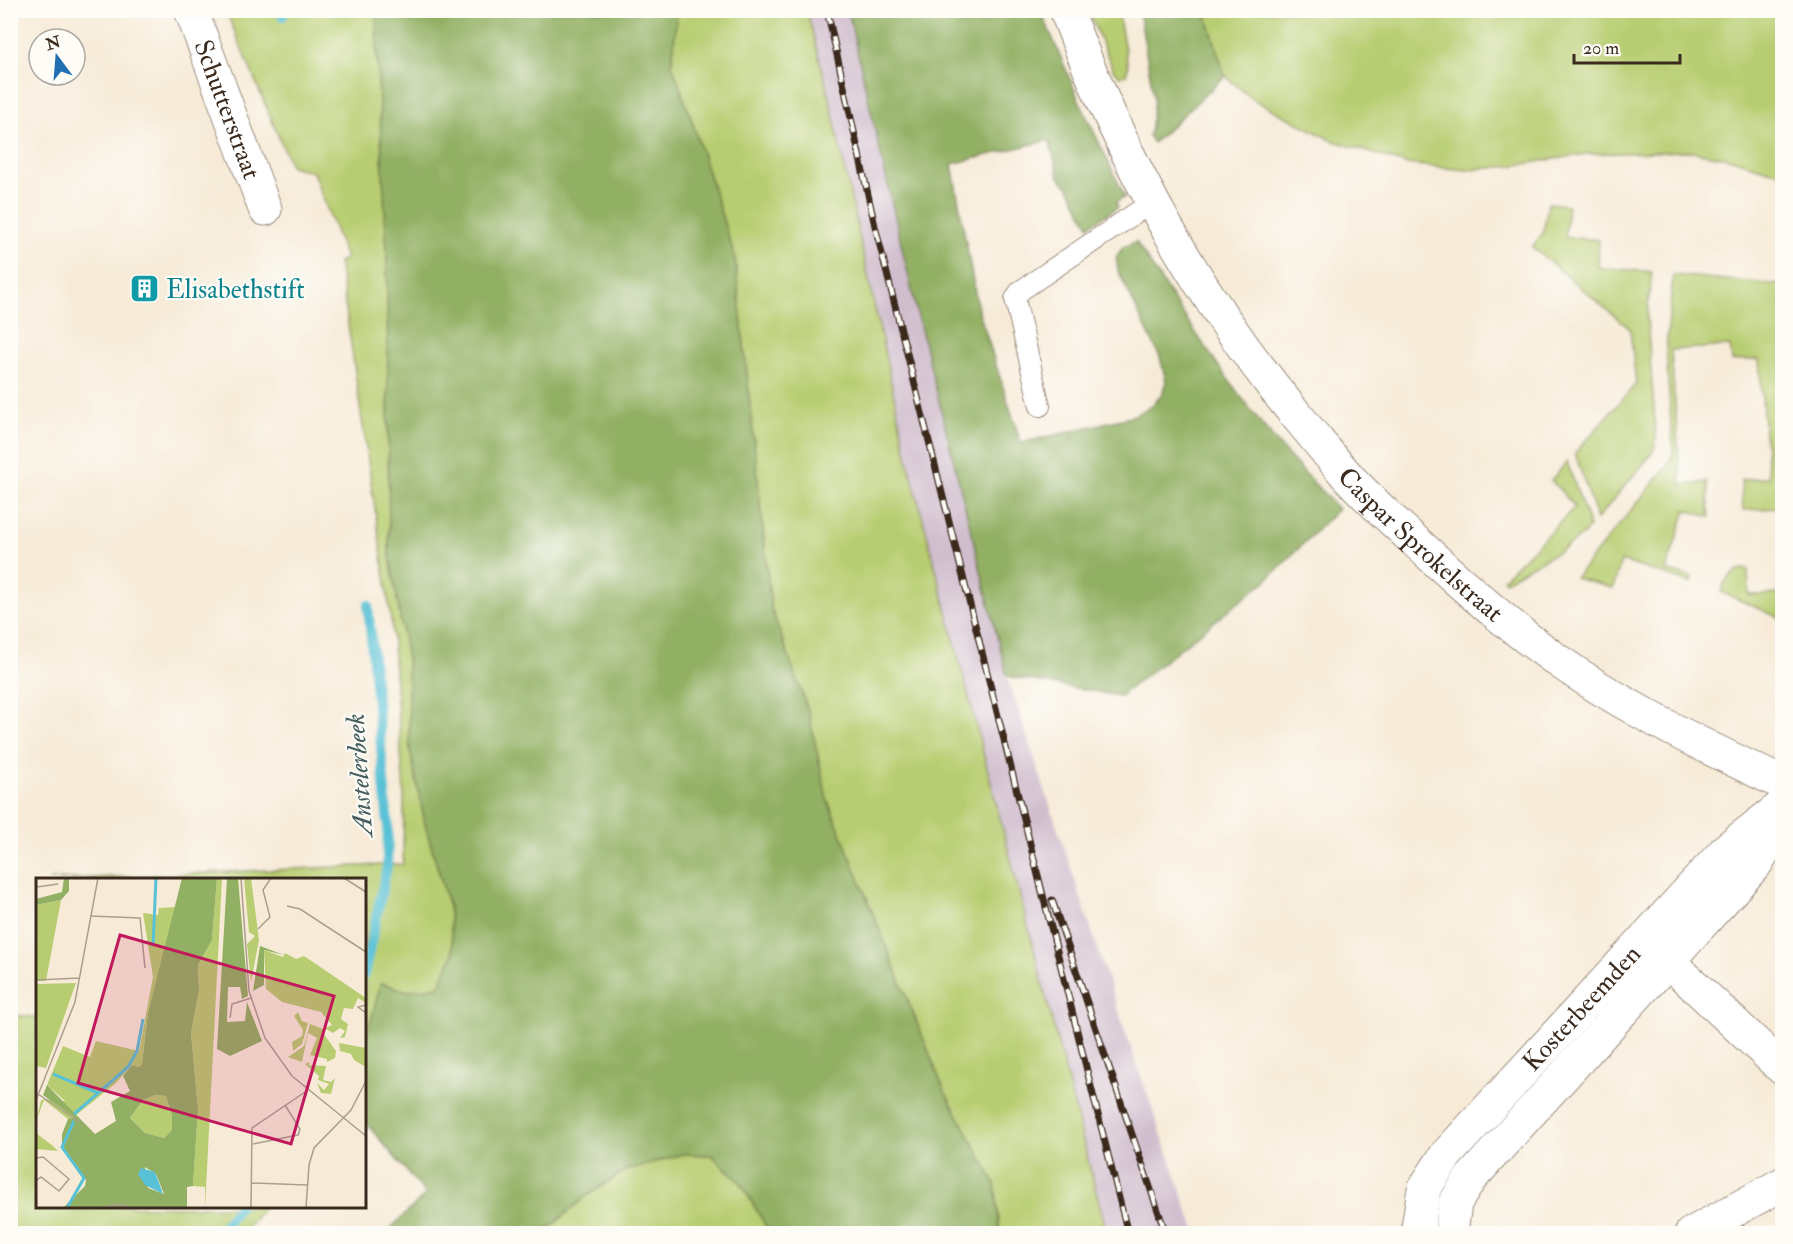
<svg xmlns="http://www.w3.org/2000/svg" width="1793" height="1244" viewBox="0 0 1793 1244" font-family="'IM FELL Double Pica',serif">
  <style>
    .industrial { fill: #d0bdcd }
    .green { fill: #b8cd71; stroke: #7a7c48; stroke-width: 1.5 }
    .forest { fill: #92b063; stroke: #666d40; stroke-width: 1.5 }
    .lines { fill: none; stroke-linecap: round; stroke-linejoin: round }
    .stream { stroke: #59c1d6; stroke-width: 10 }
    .service-casing { stroke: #998a7b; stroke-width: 22 }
    .minor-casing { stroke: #998a7b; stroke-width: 35 }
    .secondary-casing { stroke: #998a7b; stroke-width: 35 }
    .service { stroke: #fff; stroke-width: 20 }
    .minor { stroke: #fff; stroke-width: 33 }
    .secondary { stroke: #fff; stroke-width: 33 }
    .rail-casing { stroke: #3b2a1e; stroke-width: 7 }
    .rail { stroke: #fdfcf7; stroke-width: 4.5; stroke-dasharray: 14; stroke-linecap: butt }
    .labels { text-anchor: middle; stroke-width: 4.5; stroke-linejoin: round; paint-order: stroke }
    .street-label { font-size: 26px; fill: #3b2a1e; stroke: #fdfcf7 }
    .culture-label { font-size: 26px; fill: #0d838f; stroke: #fdfcf7; text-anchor: start }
    .water-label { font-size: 27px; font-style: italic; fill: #465f5e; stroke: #fdfcf7 }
    .inset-river { fill: none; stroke: #59c1d6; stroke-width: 3 }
    .inset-road { fill: none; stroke: #ac9e8e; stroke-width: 1.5 }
    .view { fill: #c2185b; fill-opacity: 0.15; stroke: #c2185b; stroke-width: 3 }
    .inset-edge { fill: none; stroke: #3b2a1e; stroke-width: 3 }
  </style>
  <rect width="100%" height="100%" fill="#fdfcf7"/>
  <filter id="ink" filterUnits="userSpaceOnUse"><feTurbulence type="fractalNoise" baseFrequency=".0167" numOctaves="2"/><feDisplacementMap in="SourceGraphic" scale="12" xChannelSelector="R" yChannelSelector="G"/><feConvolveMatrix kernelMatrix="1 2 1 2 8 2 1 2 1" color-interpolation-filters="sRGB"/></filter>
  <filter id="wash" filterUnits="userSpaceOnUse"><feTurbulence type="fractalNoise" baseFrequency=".008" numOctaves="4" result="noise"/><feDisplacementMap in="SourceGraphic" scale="24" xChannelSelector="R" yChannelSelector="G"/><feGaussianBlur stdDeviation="1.35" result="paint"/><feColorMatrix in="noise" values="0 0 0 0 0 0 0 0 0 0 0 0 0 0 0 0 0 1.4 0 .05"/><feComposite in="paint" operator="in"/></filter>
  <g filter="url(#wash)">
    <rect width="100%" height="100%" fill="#f7ebd8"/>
    <path class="industrial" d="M807,11H848L917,313L1007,676L1125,1031L1196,1233H1107L909,465L829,96Z"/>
    <path class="green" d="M226,11H376L377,57L387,250L389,551L407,659L410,750L426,828L449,907L453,954L440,986L407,991L381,983L365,1042L364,880H49L403,864L404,793L391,619L339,262L346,259L313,172L291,166Z
      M677,11H807L829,96L909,465L1107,1233H1000L995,1183L944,1090L827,799L808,710L771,608L735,258L691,118L672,65Z
      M1088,11H1118L1128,67L1126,75L1120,76L1114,71Z
      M1205,11H1782V174L1728,158L1688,151L1586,154L1511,166L1467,170L1406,164L1331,140L1254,100L1225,76Z
      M1548,203L1568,205L1565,237L1599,240L1598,267L1652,272L1647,317L1656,436L1655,447L1650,456L1597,519L1575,453L1636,384L1630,329L1532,247L1543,233Z
      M1673,275L1782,285V508L1743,510L1741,480L1768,477L1759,359L1732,361L1730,346L1671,350L1681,485L1707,482L1710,517L1686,510L1666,570L1692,577L1691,583L1621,561L1613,588L1575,578L1667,467L1673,455L1666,349Z
      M1567,462L1590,527C1568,552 1533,562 1506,581L1503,579L1575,507L1551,480Z
      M1742,569H1748L1749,595L1782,594V619L1721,592C1724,580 1731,574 1742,569Z
      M10,1015L37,1017L38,1206L264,1207L243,1233H11Z
      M684,1154L711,1155L741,1183L770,1233L543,1234L585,1197L626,1170Z"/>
    <path class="forest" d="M376,11H677L672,65L691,118L735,258L771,608L808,710L827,799L944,1090L995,1183L1000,1233H770L741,1183L712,1155L683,1154L626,1170L585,1197L543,1233H386L426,1194L365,1122V1042L381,983L407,991L439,986L453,954L449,907L426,828L410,750L407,659L389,551L387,250L377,57Z
      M848,11H1041L1082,107L1125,197L1116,202L1118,207L1089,226L1068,186L1059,177L1049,140L952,164L978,309L1021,443L1130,417L1149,408L1162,395L1166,381L1160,357L1118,271L1116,257L1123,247L1136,242C1181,311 1226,382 1279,445C1298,467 1318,487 1338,509L1267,580L1120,696L1007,676L917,313Z
      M1139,11H1205L1225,76L1153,143L1148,135L1150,133L1154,99Z"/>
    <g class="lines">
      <path class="stream" d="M282,10L283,16
        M364,975L387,867L388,825L368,605
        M219,1234L239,1206"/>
    </g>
  </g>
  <g filter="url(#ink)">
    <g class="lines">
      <defs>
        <path id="service" d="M1040,406L1015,299L1020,291L1152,202"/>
        <g id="minor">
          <path id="s1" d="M191,10L265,209"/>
          <path d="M1652,946L1782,1068"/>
          <path id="s2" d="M1419,1234L1418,1228L1424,1189L1446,1155L1728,848L1782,806"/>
          <path d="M1451,1234L1455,1203L1470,1179L1755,865L1782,821"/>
          <path d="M1691,1234L1782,1184"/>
        </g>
        <g id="secondary">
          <path id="s3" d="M1066,10C1125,166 1199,301 1307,428C1322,446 1337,465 1353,482C1377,507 1403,530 1428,553C1474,596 1523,638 1576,673C1641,716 1712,750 1782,783"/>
        </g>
      </defs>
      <use href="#service" class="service-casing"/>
      <use href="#minor" class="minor-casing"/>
      <use href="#secondary" class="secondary-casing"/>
      <use href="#service" class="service"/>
      <use href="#minor" class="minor"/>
      <use href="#secondary" class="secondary"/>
      <defs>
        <path id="rail" d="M827,10L875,226L1128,1234
          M1052,900L1166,1234"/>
      </defs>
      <use href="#rail" class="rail-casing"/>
      <use href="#rail" class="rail"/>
    </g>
  </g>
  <defs>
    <symbol id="building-square" viewBox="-11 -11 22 22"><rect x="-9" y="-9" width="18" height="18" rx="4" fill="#0f9aa8" stroke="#fdfcf7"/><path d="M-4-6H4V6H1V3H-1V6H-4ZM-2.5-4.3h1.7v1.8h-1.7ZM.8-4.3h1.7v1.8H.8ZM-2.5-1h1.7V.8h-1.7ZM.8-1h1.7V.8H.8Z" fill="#fff"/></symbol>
  </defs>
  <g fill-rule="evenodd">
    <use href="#building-square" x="128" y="272" width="33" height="33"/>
  </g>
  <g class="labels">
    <g class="street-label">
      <text dy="9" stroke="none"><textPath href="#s1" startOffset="106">Schutterstraat</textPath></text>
      <text dy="9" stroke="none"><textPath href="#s3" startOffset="648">Caspar Sprokelstraat</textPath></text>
      <text dy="9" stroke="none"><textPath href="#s2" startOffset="286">Kosterbeemden</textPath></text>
    </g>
    <g class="culture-label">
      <text x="166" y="298">Elisabethstift</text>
    </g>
    <g class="water-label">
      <text transform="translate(359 775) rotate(-94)" y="9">Anstelerbeek</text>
    </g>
  </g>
  <g transform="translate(36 878)">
    <rect width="330" height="330" fill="#f7ebd8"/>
    <path d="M181,0H186L169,330V309L157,308L162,231L155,155L163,112L162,87L176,62ZM208,0H215L223,62L215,104L211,66L219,58L213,54ZM25,22L10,103H0V27ZM140,29L112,135L106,186L103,189L96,187L80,205L39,238L32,241L8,222L0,243L5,223L8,221L29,223L11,207L27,168L54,179L60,163L103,173L117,99L107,35L122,37L123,30ZM228,72L247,79L249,75L260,81L268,78L330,120V125L322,120L317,131L308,130L305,141L312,146L309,159L304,160L309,153L304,150L297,155L290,151L287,155L300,173L299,180L291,184V181L274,177L281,160L272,155L266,184L252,179L268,168L274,146L287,151L296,147L285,134L246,124L230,111ZM40,105L10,190L0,188V106ZM262,134L266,143L272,145L266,166L257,173L256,164L266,158L267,152L258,138ZM303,165L330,170V189L318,182L315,176L304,173ZM273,184V187L290,188L287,202L295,204L299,200L295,216L285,215L281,205L288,212L293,206L282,202L283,198L269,186ZM119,217L130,218L136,237V252L128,260L109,255L94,240L107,222ZM0,255L17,268L22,273L0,271Z" fill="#b8cd71"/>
    <path d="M28,0H33V13L25,22L0,27V21L26,14ZM146,0H181L176,62L162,87L163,112L155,155L162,231L157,308L151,309V330H27L49,308L50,302L26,271V256L32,241L38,239L7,217L11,207L59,256L80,243L75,224L94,213L87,198L96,187L103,189L106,186L112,135ZM119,217L130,218L136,237V252L128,260L109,255L94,240L107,222ZM109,289L120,296L128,316L112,310ZM191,0H202L212,118L206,121L204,109H192L191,144L209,143L211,124L226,163L194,178L181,171ZM224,68L248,77L228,72V107L217,113Z" fill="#92b063" fill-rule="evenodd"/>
    <path d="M105,290L119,294L127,316L109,307L102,296Z" fill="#59c1d6"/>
    <path class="inset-river" d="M117,68L120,0M17,196L62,215M38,236L92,189L101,173L107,141M31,330L48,300L26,269L38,243"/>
    <path class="inset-road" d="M205,0L213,113L229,160L256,198L330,258M308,0L330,14M1,9L22,6M251,28L264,31L330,74M54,38L104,40L109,90M222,51L234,39L227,12L235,0M0,102L44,100M330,127L322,129L330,135M194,140L196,126L215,120M2,216L45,245M0,222L39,124L62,0M217,266L262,257L264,251L249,227M0,280L7,279L33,301L23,313L5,299L0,303M215,305L271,307M66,330L83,326L98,330M215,330L216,250L272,212M270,330L273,287L278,270L315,232L330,203"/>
    <path class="view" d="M84,57L298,118L255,266L42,205Z"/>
    <rect width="330" height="330" class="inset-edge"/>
  </g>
  <rect width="1793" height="1244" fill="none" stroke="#fdfcf7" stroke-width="36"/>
  <g transform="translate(57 57) rotate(344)"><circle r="28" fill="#fdfcf7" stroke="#afa8a0" stroke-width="1.5"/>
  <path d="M0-4.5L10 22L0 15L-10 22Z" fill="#1f6fb2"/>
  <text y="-9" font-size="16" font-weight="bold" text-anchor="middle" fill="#3b2a1e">N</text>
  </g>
  <path d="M1574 54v9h106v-9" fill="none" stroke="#3b2a1e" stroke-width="3"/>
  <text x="1583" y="54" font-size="18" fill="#3b2a1e" stroke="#fdfcf7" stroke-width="4.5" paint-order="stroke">20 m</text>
</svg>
